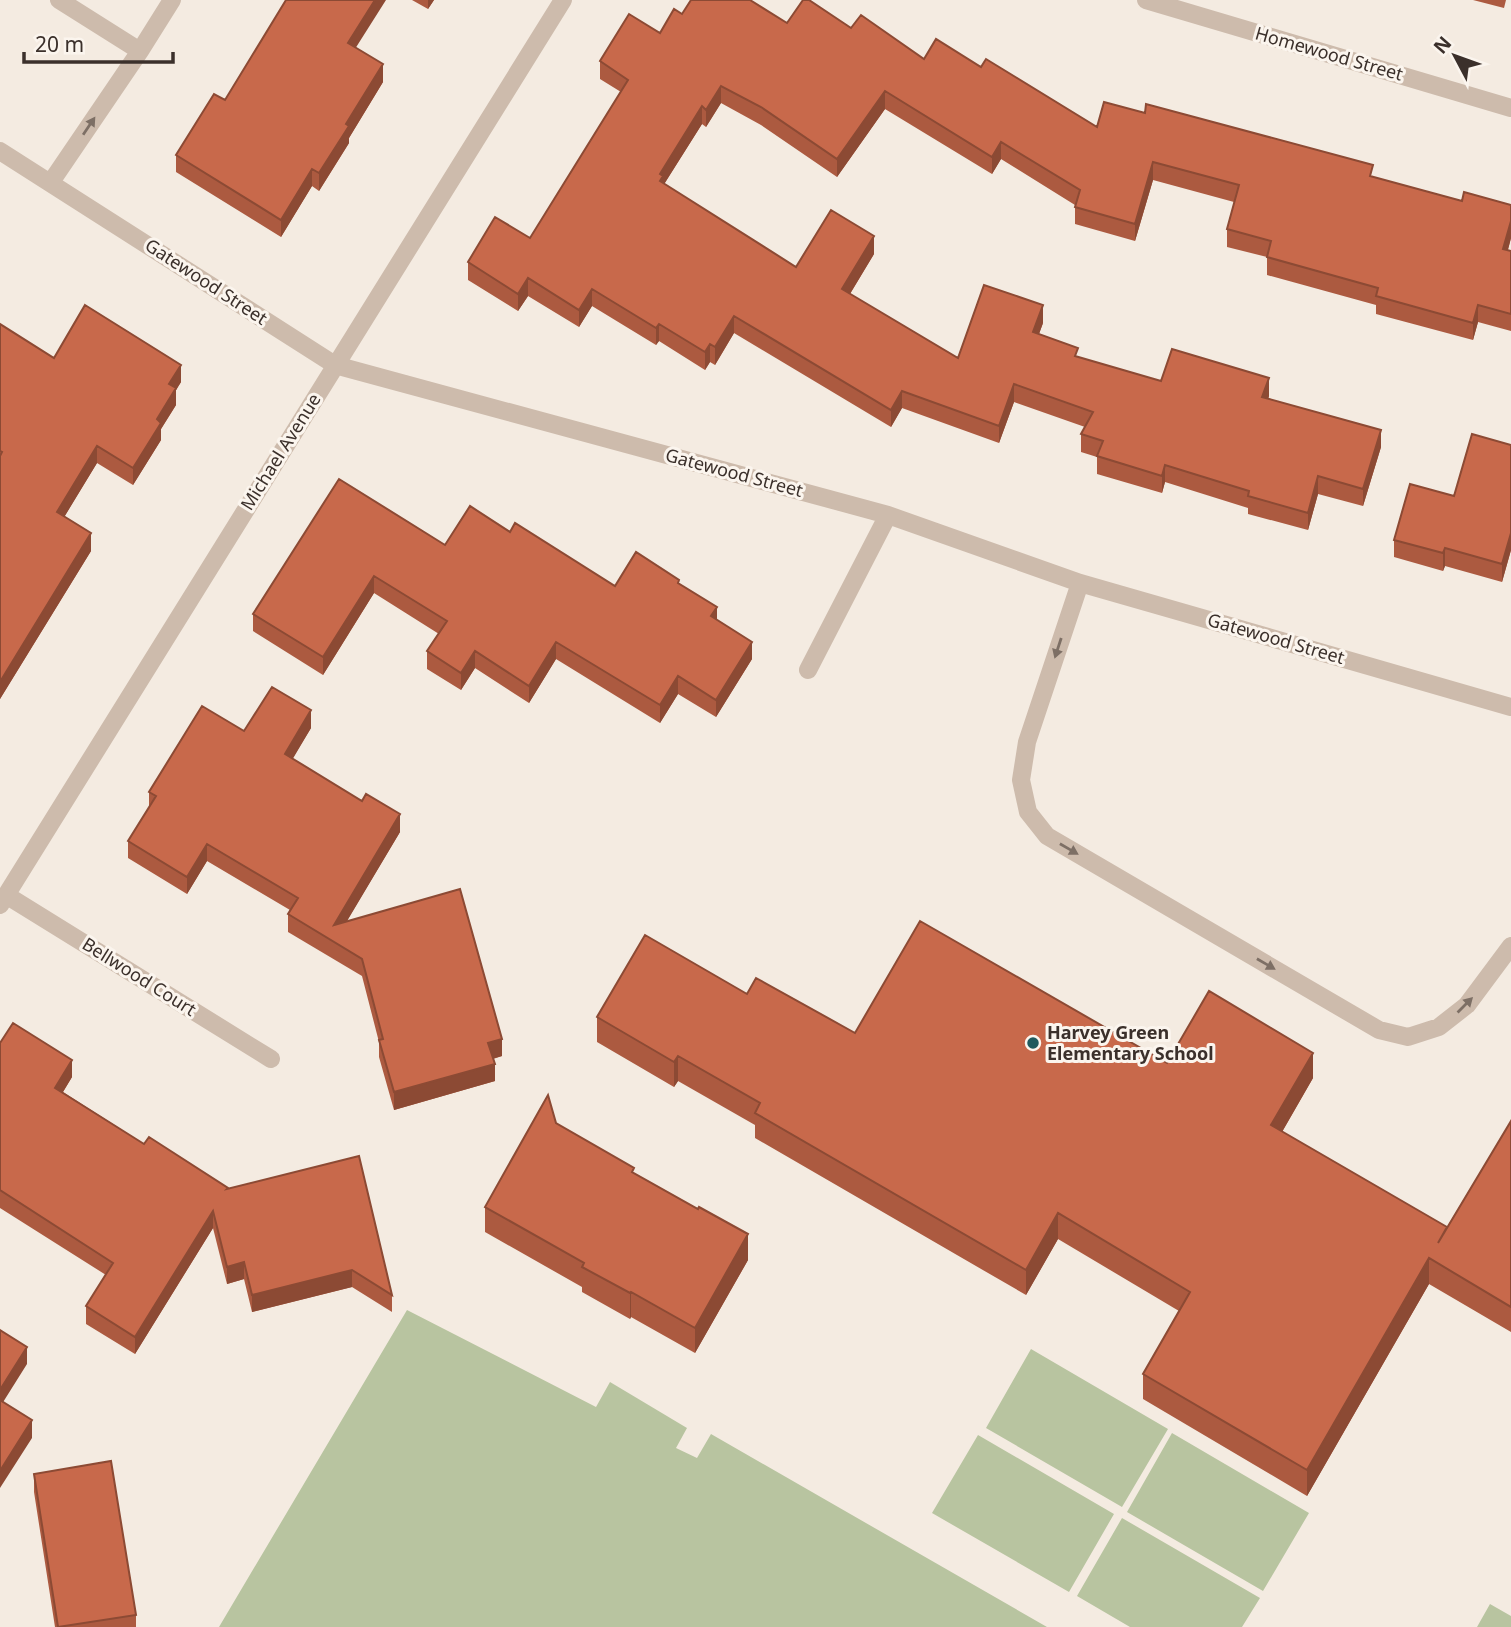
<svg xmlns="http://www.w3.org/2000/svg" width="1511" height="1627" viewBox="0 0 1511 1627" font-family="'Noto Sans',sans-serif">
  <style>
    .green { fill: #b8c4a0 }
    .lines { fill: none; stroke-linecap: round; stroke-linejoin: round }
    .minor { stroke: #cdbbac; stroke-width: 18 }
    .wall { fill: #ac5a40 }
    .shaded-wall { fill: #8c4a34 }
    .building { fill: #c8694b; stroke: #8c4a34; stroke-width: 2 }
    .oneway { fill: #7d6f65 }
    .poi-dot { fill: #1f5a5e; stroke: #fbf5ee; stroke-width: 2.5 }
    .labels { text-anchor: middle; stroke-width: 6; stroke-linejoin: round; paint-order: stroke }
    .street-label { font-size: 18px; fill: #3b302b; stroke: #fbf5ee }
    .poi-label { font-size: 18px; font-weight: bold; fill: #3b302b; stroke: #fbf5ee; text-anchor: start }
  </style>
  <rect width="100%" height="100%" fill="#f4ebe1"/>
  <path class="green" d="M407,1310L596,1407L610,1382L687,1428L676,1448L697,1458L711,1434L1047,1627H219Z
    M1031,1349L1168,1429L1122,1507L986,1428Z
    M1172,1433L1309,1513L1263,1591L1127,1512Z
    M978,1435L1114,1514L1069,1592L932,1513Z
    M1122,1518L1260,1598L1242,1627H1130L1077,1596Z
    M1490,1604L1511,1616V1627H1477Z"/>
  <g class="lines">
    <path class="minor" d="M1146,0L1511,108
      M140,51L172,0
      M0,151L335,365L888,515L1080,583L1511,707
      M51,182L140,51L59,0
      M1080,583L1027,742L1021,780L1028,812L1047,836L1379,1030L1408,1037L1439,1027L1467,1005L1511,946
      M808,670L888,515
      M6,895L271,1059
      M0,905L563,0"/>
  </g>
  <path class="wall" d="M412,0H434L428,9Z
    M1473,0H1506L1504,8Z
    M682,14L851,28L924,59L981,67L1097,127L1373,177L1462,201L1511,205V238L1508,250L1511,251V331L1478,322L1473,340L1376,314V305L1267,275V257L1227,247V229L1234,202L1153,180L1135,241L1075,224V205L1001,159L992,174L885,109L837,177L761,125L721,103L706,127L702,124L664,184L796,267L874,254L850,294L958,358L1043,323L1039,334L1078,357L1161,381L1269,396L1268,399L1381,447L1363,506L1318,494L1308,530L1248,514V508L1165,482L1162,493L1097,474V457L1081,452V434L1085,427L1014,402L999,443L902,408L891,427L734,333L715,365L710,362L705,370L659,341L656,345L592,306L579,327L528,296L518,311L468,280V262L530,238L621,92L600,79V61L660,33Z
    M356,48L383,82L349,138V143L319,191L312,186L281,237L176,172V155L225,100Z
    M0,324L54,358L181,382L176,390V405L161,429V440L133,485L97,463L64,517L91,551L0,699Z
    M1511,445V550L1502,582L1445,566L1443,571L1394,557V540L1454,496Z
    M510,532L615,586L679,584L717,620L752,659L716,717L678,694L660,723L556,659L529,703L475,668L461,690L427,669V651L439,634L374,593L323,675L253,631V614L445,545Z
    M311,728L292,759L400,832L346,922L502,1056L493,1059L495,1081L394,1110L379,1057V1042L362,976L288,932V914L290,910L207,861L187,894L128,858V841L149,808V792L244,731Z
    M747,994L855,1033L1167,1063L1313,1078L1282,1132L1447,1227L1511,1121V1332L1429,1284L1307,1496L1143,1399V1374L1179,1311L1058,1239L1026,1295L755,1138V1125L678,1081L674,1087L597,1042V1017Z
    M0,1043L72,1077L63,1092L144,1144L228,1189L392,1295V1312L352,1287L252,1312L244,1279L227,1284L213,1228L135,1354L86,1324V1306L106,1275L0,1208Z
    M556,1123L634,1173L748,1260L695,1353L631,1317L630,1319L582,1292V1287L485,1232V1207Z
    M34,1474L136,1615V1627H55L34,1492Z"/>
  <path class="shaded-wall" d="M375,0H386L348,60V43Z
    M428,0H434L428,9Z
    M383,64V82L349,138V143L319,191V173L346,124Z
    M721,86V103L706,127V110Z
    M885,91V109L837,177V159Z
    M702,106V124L663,186L660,199V174Z
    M1001,142V159L992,174V157Z
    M1153,162V180L1135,241V224Z
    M312,169V186L281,237V220Z
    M1511,221V238L1503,267V249Z
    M874,236V254L842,307V289Z
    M528,278V296L518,311V294Z
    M592,289V306L579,327V310Z
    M1043,305V323L1033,350V332Z
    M1478,305V322L1473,340V323Z
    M734,316V333L715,365V347Z
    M659,324V341L656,345V328Z
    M710,344V362L705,370V352Z
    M181,365V382L176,390V405L161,429V440L133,485V468L157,419L169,384Z
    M1269,378V396L1262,415V397Z
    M1014,384V402L999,443V426Z
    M902,391V408L891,427V410Z
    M1381,430V447L1363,506V489Z
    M97,446V463L57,529V512Z
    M1165,465V482L1162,493V476Z
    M1318,476V494L1308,530V513Z
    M91,533V551L0,699V682Z
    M1511,533V550L1502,582V564Z
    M1445,548V566L1443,571V553Z
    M374,576V593L323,675V657Z
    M717,607V625L711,616Z
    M556,642V659L529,703V686Z
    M752,642V659L716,717V700Z
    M475,651V668L461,690V673Z
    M678,676V694L660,723V705Z
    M311,710V728L285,772V754Z
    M400,814V832L334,943V925Z
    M207,844V861L187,894V877Z
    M502,1039V1056L488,1060V1043Z
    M1313,1053V1078L1271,1151V1125Z
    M678,1056V1081L674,1087V1062Z
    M72,1060V1077L55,1105V1088Z
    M495,1064V1081L394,1110V1092Z
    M213,1211V1228L135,1354V1337Z
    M1058,1213V1239L1026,1295V1270Z
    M748,1234V1260L695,1353V1328Z
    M1429,1258V1284L1307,1496V1470Z
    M244,1262V1279L227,1284V1267Z
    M352,1270V1287L252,1312V1295Z
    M631,1292V1317L630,1319V1293Z
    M27,1347V1364L0,1407V1390Z
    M32,1420V1438L0,1488V1471Z"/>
  <path class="building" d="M286,0H375L348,43L383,64L346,124L349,126L319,173L312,169L281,220L176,155L214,94L225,100Z
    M691,0H750L787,23L803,0H809L851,28L861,15L924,59L936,39L981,67L986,59L1097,127L1104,102L1145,113L1146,104L1373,165L1370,176L1462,201L1464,192L1511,205V221L1503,249L1511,251V314L1478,305L1473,323L1376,296L1378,288L1267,257L1271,241L1227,229L1239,185L1153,162L1135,224L1075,207L1080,190L1001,142L992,157L885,91L837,159L761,107L721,86L706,110L702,106L660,174L663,176L660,181L796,267L831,210L874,236L842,289L958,358L984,285L1043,305L1033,332L1078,348L1075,356L1161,381L1172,349L1269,378L1262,397L1381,430L1363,489L1318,476L1308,513L1248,496L1249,491L1165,465L1162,476L1097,456L1103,441L1081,434L1093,412L1014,384L999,426L902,391L891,410L734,316L715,347L710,344L705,352L659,324L656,328L592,289L579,310L528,278L518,294L468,262L495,217L530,238L628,80L600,61L629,14L660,33L674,9L682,14Z
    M85,305L181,365L169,384L176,388L157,419L161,423L133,468L97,446L57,512L91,533L0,682V456L2,452L0,451V324L54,358Z
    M1472,434L1511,445V533L1502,564L1445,548L1443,553L1394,540L1410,484L1454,496Z
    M339,479L445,545L470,506L510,532L515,523L615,586L636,552L679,580L678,583L717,607L711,616L752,642L716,700L678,676L660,705L556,642L529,686L475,651L461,673L427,651L447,621L374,576L323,657L253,614Z
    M272,687L311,710L285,754L362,801L366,794L400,814L334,925L460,889L502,1039L488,1043L495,1064L394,1092L379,1040L383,1039L362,959L288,914L298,898L207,844L187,877L128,841L156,796L149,792L202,706L244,731Z
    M920,921L1167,1063L1209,991L1313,1053L1271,1125L1447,1227L1438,1243L1511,1121V1307L1429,1258L1307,1470L1143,1374L1190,1292L1058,1213L1026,1270L755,1113L760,1103L678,1056L674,1062L597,1017L645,935L747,994L756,978L855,1033Z
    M13,1023L72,1060L55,1088L144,1144L149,1137L228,1188L227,1189L359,1156L392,1295L352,1270L252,1295L244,1262L227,1267L213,1211L135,1337L86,1306L113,1263L0,1190V1043Z
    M548,1095L556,1123L634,1168L632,1172L698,1209L699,1207L748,1234L695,1328L631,1292L630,1293L582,1267L584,1263L485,1207Z
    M0,1330L27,1347L0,1390Z
    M0,1400L32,1420L0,1471Z
    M111,1461L136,1615L58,1627L34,1474Z"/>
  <defs><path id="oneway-solid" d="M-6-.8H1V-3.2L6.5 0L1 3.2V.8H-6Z" transform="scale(1.75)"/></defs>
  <g class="oneway">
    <use href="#oneway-solid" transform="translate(89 126) rotate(-56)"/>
    <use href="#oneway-solid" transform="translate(1058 648) rotate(108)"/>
    <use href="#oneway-solid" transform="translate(1069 849) rotate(30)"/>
    <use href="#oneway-solid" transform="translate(1266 964) rotate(30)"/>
    <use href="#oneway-solid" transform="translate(1465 1005) rotate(-45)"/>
  </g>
  <circle class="poi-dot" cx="1033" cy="1043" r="7"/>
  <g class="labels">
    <g class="street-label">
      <text transform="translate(1329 54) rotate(16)" y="6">Homewood Street</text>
      <text transform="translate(206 282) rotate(33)" y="6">Gatewood Street</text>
      <text transform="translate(281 452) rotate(-58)" y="6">Michael Avenue</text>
      <text transform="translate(734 473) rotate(15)" y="6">Gatewood Street</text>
      <text transform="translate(1276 639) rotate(16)" y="6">Gatewood Street</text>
      <text transform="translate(139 977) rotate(32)" y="6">Bellwood Court</text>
    </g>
    <g class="poi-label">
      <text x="1047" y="1039">Harvey Green<tspan x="1047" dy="21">Elementary School</tspan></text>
    </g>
  </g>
  <g transform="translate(1455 56) rotate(311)" stroke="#fbf5ee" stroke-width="5" paint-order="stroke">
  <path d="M0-5L12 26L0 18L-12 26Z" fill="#3b302b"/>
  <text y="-10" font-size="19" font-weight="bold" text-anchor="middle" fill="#3b302b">N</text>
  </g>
  <path d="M24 52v10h149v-10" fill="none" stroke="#3b302b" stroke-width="3.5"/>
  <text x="35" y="52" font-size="21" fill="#3b302b" stroke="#fbf5ee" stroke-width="5" paint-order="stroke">20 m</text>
</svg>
